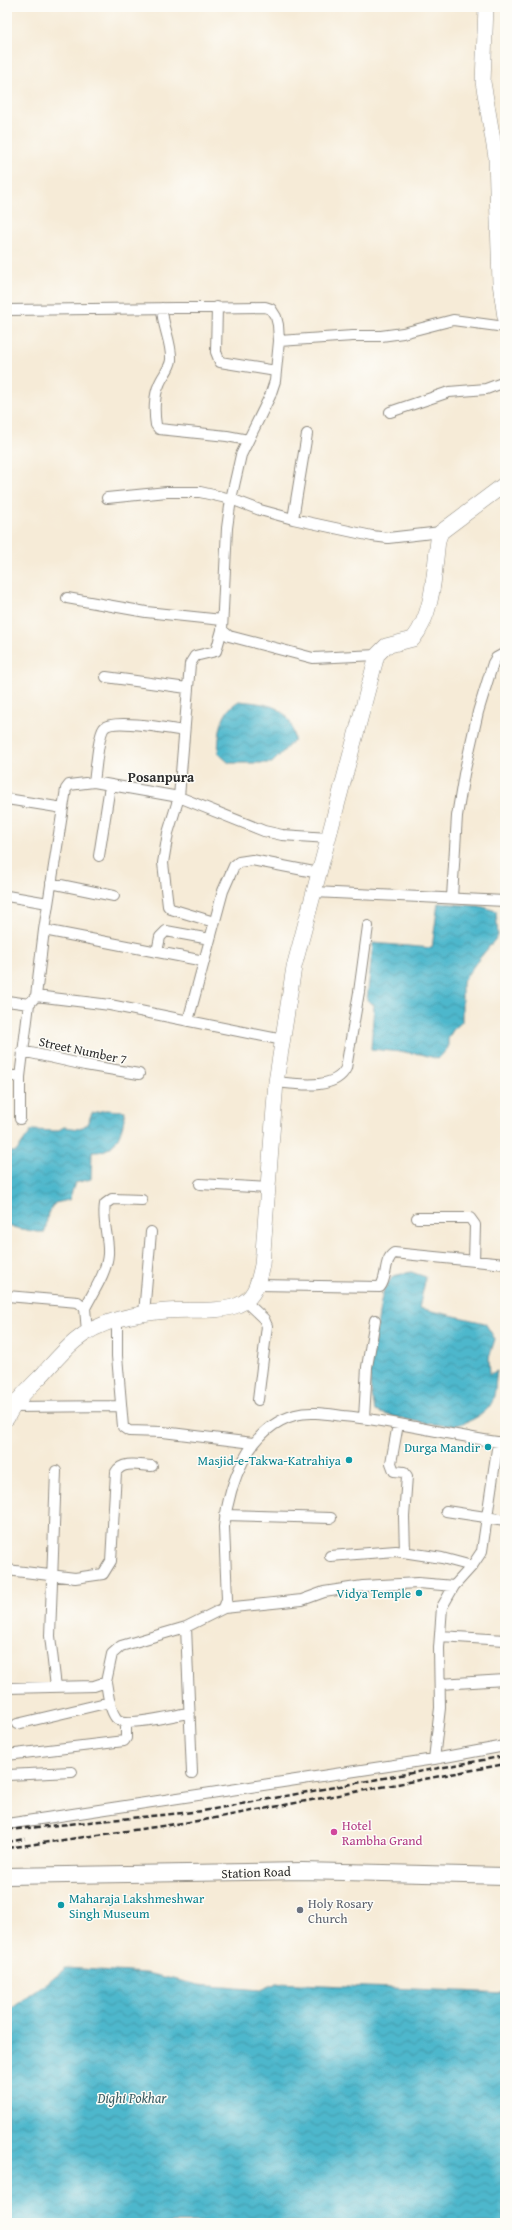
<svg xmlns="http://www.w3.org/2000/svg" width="512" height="2230" viewBox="0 0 512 2230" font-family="'Gentium Book Plus',serif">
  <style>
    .water { fill: url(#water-waves); stroke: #3c717c }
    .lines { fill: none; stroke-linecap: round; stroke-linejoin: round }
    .street-casing { stroke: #908b81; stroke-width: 12 }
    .secondary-casing { stroke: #908b81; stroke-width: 16 }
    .primary-casing { stroke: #908b81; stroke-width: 18 }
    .street { stroke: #fff; stroke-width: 10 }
    .secondary { stroke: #fff; stroke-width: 15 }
    .primary { stroke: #fff; stroke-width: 16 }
    .rail { stroke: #2b2b2b; stroke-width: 2.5; stroke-dasharray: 6 3; stroke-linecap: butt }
    .culture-dot { fill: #0f9aa8; stroke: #fdfcf7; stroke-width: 1.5 }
    .hotel-dot { fill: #d1479c; stroke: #fdfcf7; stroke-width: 1.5 }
    .worship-dot { fill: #6b7280; stroke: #fdfcf7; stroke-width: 1.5 }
    .labels { text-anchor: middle; stroke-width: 3; stroke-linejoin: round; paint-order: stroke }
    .street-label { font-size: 13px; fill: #2b2b2b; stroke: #fdfcf7 }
    .culture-label { font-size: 13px; fill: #0d838f; stroke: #fdfcf7; text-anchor: end }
    .hotel-label { font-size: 13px; fill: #b23c85; stroke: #fdfcf7; text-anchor: start }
    .worship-label { font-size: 13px; fill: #5b616d; stroke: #fdfcf7; text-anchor: start }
    .neighbourhood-label { font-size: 14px; font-weight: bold; fill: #2b2b2b; stroke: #fdfcf7 }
    .water-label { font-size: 14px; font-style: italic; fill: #375c63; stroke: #fdfcf7 }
  </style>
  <defs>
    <pattern id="water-waves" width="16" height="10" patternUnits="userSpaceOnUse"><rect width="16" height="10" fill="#4eb7cc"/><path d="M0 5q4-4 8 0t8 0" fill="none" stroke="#4195a6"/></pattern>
  </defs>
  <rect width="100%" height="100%" fill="#fdfcf7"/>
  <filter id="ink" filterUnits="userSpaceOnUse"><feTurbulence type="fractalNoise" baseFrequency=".025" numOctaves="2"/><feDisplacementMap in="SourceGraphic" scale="8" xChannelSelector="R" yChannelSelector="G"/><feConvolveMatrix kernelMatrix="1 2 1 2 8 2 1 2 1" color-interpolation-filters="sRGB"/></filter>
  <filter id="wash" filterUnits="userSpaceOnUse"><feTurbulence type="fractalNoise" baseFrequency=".012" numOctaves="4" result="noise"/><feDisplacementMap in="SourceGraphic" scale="16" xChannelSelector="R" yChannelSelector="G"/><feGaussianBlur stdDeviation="0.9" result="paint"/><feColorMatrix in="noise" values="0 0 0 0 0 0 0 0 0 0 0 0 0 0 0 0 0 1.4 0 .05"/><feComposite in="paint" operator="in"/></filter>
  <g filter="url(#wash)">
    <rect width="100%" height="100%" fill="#f6ebd7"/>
    <path class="water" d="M239,701C268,704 292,705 294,740L272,763H229L218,753C219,732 220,712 239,701Z
      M438,903L480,906L496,911L498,936L475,964L462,983V1022L453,1030L448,1039V1048L438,1059L421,1054L371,1049L374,1005L367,1000L373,943L432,948Z
      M105,1110L125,1111C124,1123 119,1146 105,1150C101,1152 97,1152 92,1152L91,1179L75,1183L69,1200L55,1203L48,1213L45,1232H37L7,1226V1152H16L32,1130L57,1131L64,1127L80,1129L87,1124L92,1113Z
      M411,1272L426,1277L419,1308L485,1323L495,1339L489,1358L490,1374L497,1371C495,1380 496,1396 491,1404C485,1415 469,1422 457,1425C442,1428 390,1417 375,1411L370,1385V1370L381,1301L384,1289L393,1276Z
      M66,1968L146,1973L199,1985L261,1990L277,1983L505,1993V2223H7V2012Z"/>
  </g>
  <g filter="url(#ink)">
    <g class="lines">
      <defs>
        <path id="street" d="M217,307L216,352L220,362L276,371
          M162,308C162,326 172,342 171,360C170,369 162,376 159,385C154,395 154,413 156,425L159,429L227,436L248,440
          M7,310L265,307L271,309L276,317L278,325L279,341L275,381L270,396L241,455L231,499L227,528L222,630L229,636L313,658L377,655
          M279,341L353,336H381L403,333L453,320L505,327
          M390,412L449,392L486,389L505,382
          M107,498L167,492H200L231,499L260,510L293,519L372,536L388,538L441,532
          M293,519L307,434
          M67,598L146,612L222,620
          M106,677L187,688
          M94,782C96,770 98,736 104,728C112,718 171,729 184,731
          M7,799L63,808
          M99,856L110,786
          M51,883L114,896
          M314,892L505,901
          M7,896L48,903
          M452,897L457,816L464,774L478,712L493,663L496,658L505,653
          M214,922L171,909L168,906L163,863L168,833L179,797L190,664L195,656L216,651L222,630
          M44,930L204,961
          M157,952L160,937L166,931L210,939
          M36,996L110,1005L283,1040
          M7,1001L29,1004
          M188,1021L223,891L234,866L239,862L252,860L319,873
          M22,1051L85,1065L139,1074
          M7,1075L20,1077L29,1004L36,996L44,930L66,789L69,785L94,782L179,797L264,831L282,835L329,838
          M276,1082C297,1084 335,1091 346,1068L359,992L368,926
          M20,1119V1077
          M200,1184L268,1188
          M417,1218H470L475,1225L474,1261
          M258,1285L380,1287C388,1278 383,1260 394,1253L505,1264
          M7,1296L78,1302L85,1308L87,1332
          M245,1301L264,1319L267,1326L258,1400
          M85,1308C93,1292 107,1272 108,1254C109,1237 102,1222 105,1204L112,1199L142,1200
          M144,1314L151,1232
          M117,1319V1356L123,1427L129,1431L163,1432L253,1443
          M12,1407L121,1406
          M364,1418L367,1367L375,1320
          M398,1424L391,1463L394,1471L404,1472L407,1476L404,1517L405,1552
          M56,1471L50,1636L56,1687
          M446,1511L505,1520
          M225,1515L331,1518
          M330,1556L396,1551L442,1558L472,1566
          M7,1570L75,1578L103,1574L111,1561L116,1472C123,1460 141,1466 152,1466
          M224,1608L302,1600L324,1592L363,1586L418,1583L454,1586
          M186,1627L192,1773
          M440,1636L505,1640
          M106,1682C108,1693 109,1709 116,1718C123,1728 175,1715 188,1713
          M440,1684L505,1680
          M7,1688L94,1686L106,1682L112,1654L121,1646L186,1627L224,1608L227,1599L224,1527C229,1484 248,1428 295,1415C310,1411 327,1414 343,1416C398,1421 451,1436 505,1443
          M17,1724L110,1702
          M7,1755L124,1741L126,1738V1723
          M434,1759L440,1708L439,1648L442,1607L454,1586L472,1566L482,1551L498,1442
          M7,1775L72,1772
          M7,1824L434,1759L505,1746"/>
        <path id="secondary" d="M486,7L483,82L496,157L500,283L505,317
          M7,1418C15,1401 29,1388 43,1374C53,1363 63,1351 75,1341C100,1320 134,1314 166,1311C187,1309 219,1313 238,1305C256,1298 258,1282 262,1265L276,1082L294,967L377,655L386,646L413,639C434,613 434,572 438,540L441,532L505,484"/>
        <path id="primary" d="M7,1876L302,1871L505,1876"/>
      </defs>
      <use href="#street" class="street-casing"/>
      <use href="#secondary" class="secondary-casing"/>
      <use href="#primary" class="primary-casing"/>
      <use href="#street" class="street"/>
      <use href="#secondary" class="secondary"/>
      <use href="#primary" class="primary"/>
      <path class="rail" d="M7,1830L203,1811L505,1756
        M7,1842L25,1839
        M7,1848L204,1820L505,1764"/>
    </g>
  </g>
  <g class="culture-dot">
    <circle cx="488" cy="1447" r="4"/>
    <circle cx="349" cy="1460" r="4"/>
    <circle cx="419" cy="1593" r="4"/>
    <circle cx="61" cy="1905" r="4"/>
  </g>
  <circle class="hotel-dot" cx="334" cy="1832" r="4"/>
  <circle class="worship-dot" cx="300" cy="1910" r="4"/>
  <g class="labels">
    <g class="street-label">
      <text transform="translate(83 1050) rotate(12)" y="5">Street Number 7</text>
      <text transform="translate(256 1872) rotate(-2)" y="5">Station Road</text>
    </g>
    <g class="culture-label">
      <text x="480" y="1452">Durga Mandir</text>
      <text x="341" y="1465">Masjid-e-Takwa-Katrahiya</text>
      <text x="411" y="1598">Vidya Temple</text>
      <text x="69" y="1903" text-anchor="start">Maharaja Lakshmeshwar<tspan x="69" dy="15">Singh Museum</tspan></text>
    </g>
    <g class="hotel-label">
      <text x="342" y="1830">Hotel<tspan x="342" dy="15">Rambha Grand</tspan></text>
    </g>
    <g class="worship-label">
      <text x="308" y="1908">Holy Rosary<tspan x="308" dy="15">Church</tspan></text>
    </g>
    <g class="neighbourhood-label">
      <text x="161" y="782">Posanpura</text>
    </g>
    <g class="water-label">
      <text x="132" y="2103">Dighi Pokhar</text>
    </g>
  </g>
  <rect width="512" height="2230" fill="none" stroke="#fdfcf7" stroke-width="24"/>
</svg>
